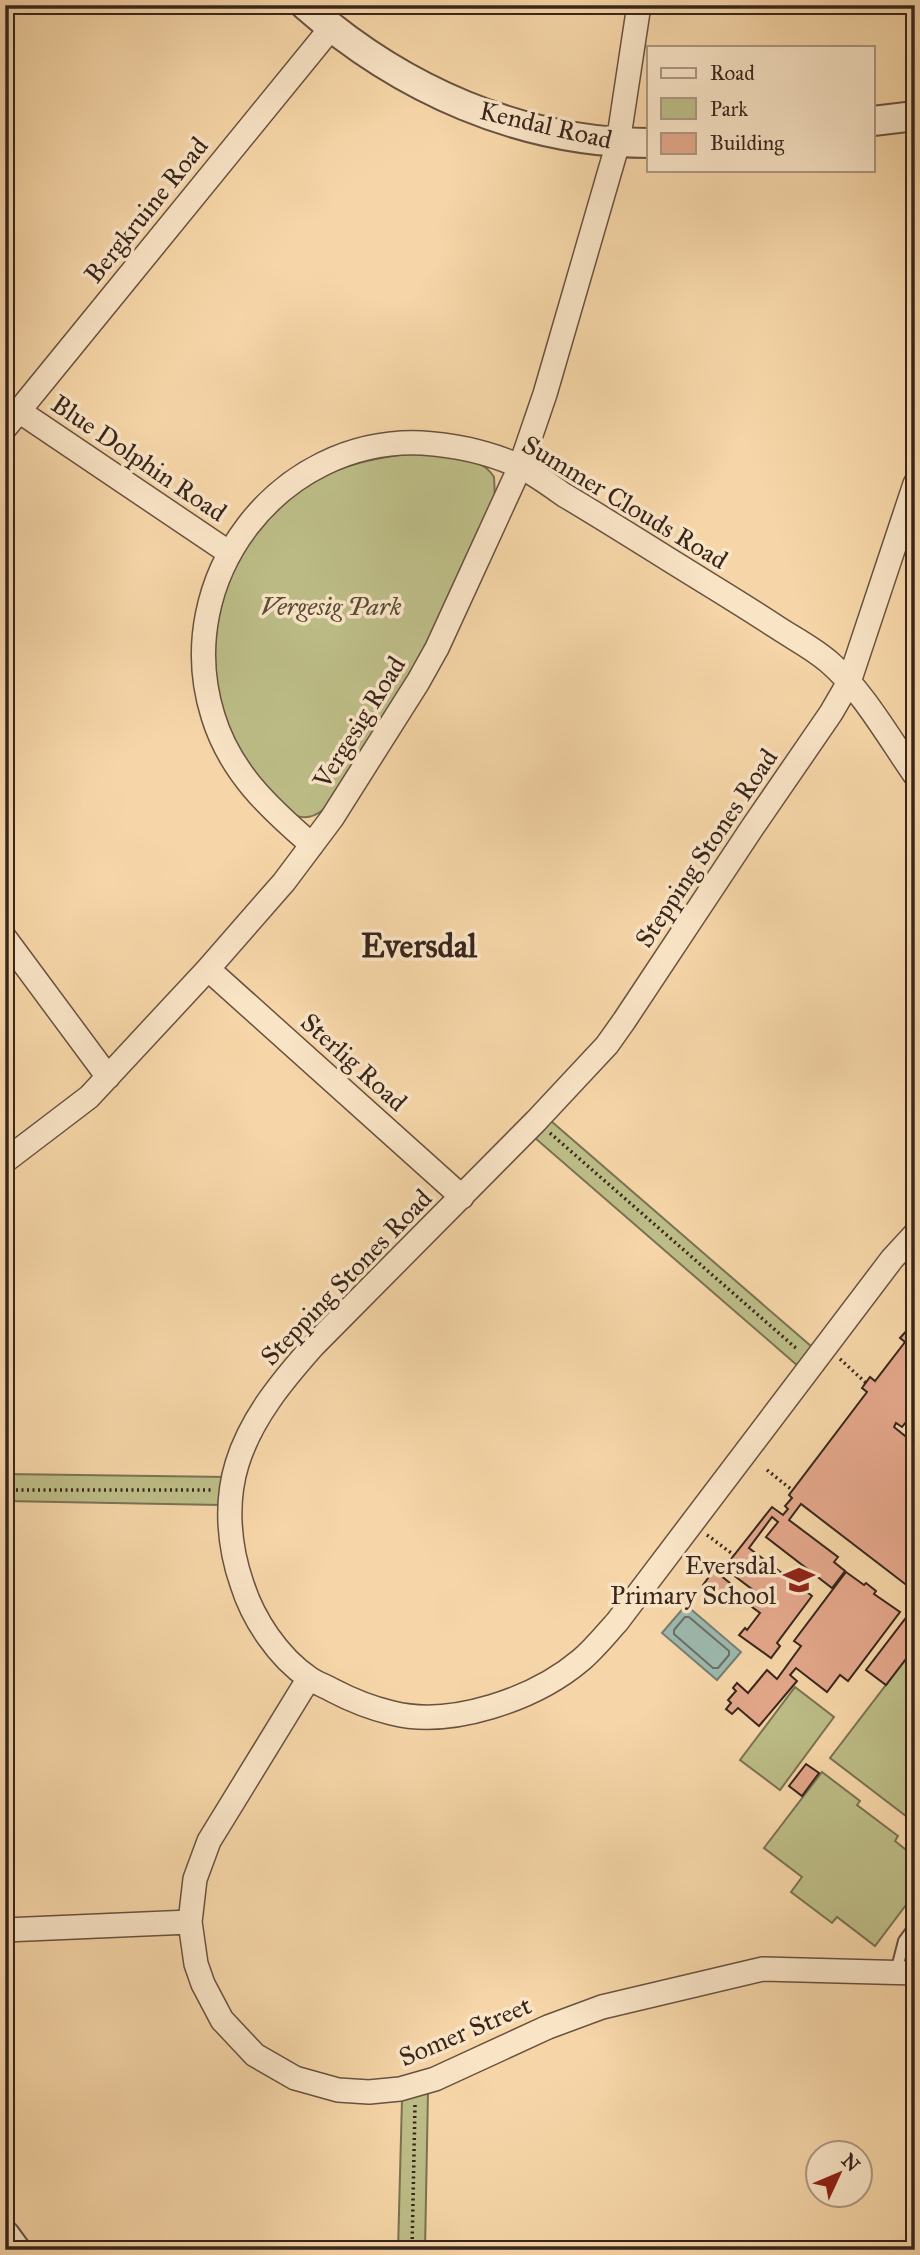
<svg xmlns="http://www.w3.org/2000/svg" width="920" height="2255" viewBox="0 0 920 2255" font-family="'IM FELL Great Primer',serif">
  <style>
    .green { fill: #bdbd87; stroke: #7a7252; stroke-width: 2 }
    .water { fill: #9db8ad; stroke: #757e73; stroke-width: 2 }
    .lines { fill: none; stroke-linecap: round; stroke-linejoin: round }
    .shore { stroke: #6a6f65; stroke-width: 2 }
    .building { fill: #e4a78b; stroke: #38261d; stroke-width: 2 }
    .service-casing { stroke: #685240; stroke-width: 14 }
    .minor-casing { stroke: #685240; stroke-width: 26 }
    .tertiary-casing { stroke: #685240; stroke-width: 32 }
    .path { stroke: #38261d; stroke-width: 3.5; stroke-dasharray: 2 3.5; stroke-linecap: butt }
    .service { stroke: #f9e4c6; stroke-width: 10 }
    .minor { stroke: #f9e4c6; stroke-width: 23 }
    .tertiary { stroke: #f9e4c6; stroke-width: 28 }
    .labels { text-anchor: middle; stroke-width: 7; stroke-linejoin: round; paint-order: stroke }
    .street-label { font-size: 26px; fill: #38261d; stroke: #f9e4c6 }
    .park-label { font-size: 26px; font-style: italic; fill: #594c38; stroke: #f9e4c6 }
    .poi-label { font-size: 26px; fill: #38261d; stroke: #f9e4c6; text-anchor: end }
    .district-label { font-size: 33px; font-weight: bold; fill: #38261d; stroke: #f9e4c6 }
  </style>
  <rect width="100%" height="100%" fill="#f6d6a8"/>
  <filter id="stains"><feTurbulence type="fractalNoise" baseFrequency=".00286" numOctaves="4"/><feColorMatrix values="0 0 0 0 .2 0 0 0 0 .09 0 0 0 0 .02 0 0 0 .5 -.17"/></filter>
  <radialGradient id="worn" r=".72"><stop offset=".6" stop-color="#630" stop-opacity="0"/><stop offset="1" stop-color="#630" stop-opacity=".3"/></radialGradient>
  <path class="green" d="M417,453C442,455 480,454 494,477L495,498L421,658L323,810C310,820 300,819 286,811C271,793 251,774 239,754C235,746 232,737 229,729C193,641 228,532 311,483C345,463 379,457 417,453Z
    M551,1121L812,1347L798,1366L535,1138Z
    M5,1474L227,1477L220,1505L5,1501Z
    M915,1647V1823L830,1758Z
    M795,1687L834,1717L780,1790L740,1760Z
    M822,1772L860,1801L857,1805L898,1836L895,1841L915,1857V1893L875,1946L837,1917L832,1923L791,1892L802,1877L764,1848Z
    M428,2092L425,2250H398L402,2099Z"/>
  <path class="water" d="M686,1605L741,1652L717,1680L662,1633Z"/>
  <g class="lines">
    <path class="shore" d="M685,1617H689L729,1651V1655L718,1668H713L674,1634V1630Z"/>
  </g>
  <path class="building" d="M908,1329L913,1333L915,1330V1421L910,1417L902,1427L896,1423L894,1427L915,1444V1580L909,1587L801,1504L789,1520L838,1557L834,1562L845,1571L832,1588L766,1537L778,1522L772,1517L749,1548L812,1596L777,1643L780,1646L771,1658L739,1635L745,1628L747,1630L760,1613L752,1607L761,1596L724,1568L772,1507L783,1515L788,1509L785,1506L792,1498L789,1495L867,1392L862,1388L870,1377L875,1381L905,1342L900,1338Z
    M714,1570L731,1584L720,1598L703,1585Z
    M846,1572L864,1585L866,1583L876,1591L874,1594L900,1612L848,1681L840,1675L827,1692L796,1668L790,1675L797,1681L759,1726L738,1708L732,1714L726,1709L731,1703L728,1700L736,1691L733,1688L737,1683L748,1693L767,1670L777,1679L801,1646L794,1641Z
    M905,1619L915,1627V1647L886,1685L866,1670Z
    M806,1764L819,1773L802,1796L789,1786Z"/>
  <g class="lines">
    <defs>
      <path id="service" d="M896,1972L904,1941L915,1926"/>
      <path id="minor" d="M19,411L228,552
        M5,428L331,28
        M915,484L849,682L831,713L752,828L624,1021L607,1045L536,1121L314,1345C283,1380 251,1418 237,1464C225,1503 229,1547 242,1584C253,1619 278,1657 309,1678C316,1683 325,1686 332,1690C351,1700 371,1708 392,1713C451,1728 535,1699 581,1660C594,1649 606,1634 617,1622L892,1259L915,1234
        M312,845C269,808 230,772 213,716C170,579 279,437 422,443C454,445 490,453 519,466C535,474 550,485 564,495C596,514 628,534 660,554C698,578 737,601 775,626C793,638 813,648 829,662C863,691 889,738 915,775
        M5,938L108,1077
        M208,969L462,1197
        M5,1161L89,1097L208,969L284,882L332,818L418,682L437,648L520,467L545,394L618,143L639,5
        M309,1678L209,1841L195,1879L190,1922L196,1964L203,1984L222,2020L255,2055L295,2078L338,2090L369,2092L400,2089L435,2079L548,2027L602,2007L763,1969L915,1973
        M5,1930L190,1922"/>
      <path id="tertiary" d="M305,5C400,89 521,143 649,143
        M873,121L915,116
        M5,2235L16,2250"/>
    </defs>
    <use href="#service" class="service-casing"/>
    <use href="#minor" class="minor-casing"/>
    <use href="#tertiary" class="tertiary-casing"/>
    <path class="path" d="M550,1133L797,1349
      M840,1359L866,1383
      M767,1470L792,1490
      M5,1490H211
      M707,1535L734,1555
      M412,2250L415,2105"/>
    <use href="#service" class="service"/>
    <use href="#minor" class="minor"/>
    <use href="#tertiary" class="tertiary"/>
  </g>
  <defs>
    <symbol id="school-bare" viewBox="-9 -9 18 18"><path d="M0-5L7-2L0 1L-7-2ZM-4 1L0 2.5L4 1V4Q0 6-4 4Z" fill="#8f2418" stroke="#f9e4c6" stroke-width="2.5" paint-order="stroke"/></symbol>
  </defs>
  <g fill-rule="evenodd">
    <use href="#school-bare" x="777" y="1558" width="44" height="44"/>
  </g>
  <g class="labels">
    <g class="street-label">
      <text transform="translate(546 125) rotate(13)" y="9">Kendal Road</text>
      <text transform="translate(146 210) rotate(-51)" y="9">Bergkruine Road</text>
      <text transform="translate(139 458) rotate(34)" y="9">Blue Dolphin Road</text>
      <text transform="translate(625 502) rotate(31)" y="9">Summer Clouds Road</text>
      <text transform="translate(359 722) rotate(-58)" y="9">Vergesig Road</text>
      <text transform="translate(706 848) rotate(-56)" y="9">Stepping Stones Road</text>
      <text transform="translate(354 1062) rotate(42)" y="9">Sterlig Road</text>
      <text transform="translate(346 1277) rotate(-46)" y="9">Stepping Stones Road</text>
      <text transform="translate(465 2031) rotate(-23)" y="9">Somer Street</text>
    </g>
    <g class="park-label">
      <text x="331" y="615">Vergesig Park</text>
    </g>
    <g class="poi-label">
      <text x="776" y="1574">Eversdal<tspan x="776" dy="30">Primary School</tspan></text>
    </g>
    <g class="district-label">
      <text x="419" y="957">Eversdal</text>
    </g>
  </g>
  <rect width="920" height="2255" fill="none" stroke="#f6d6a8" stroke-width="28"/>
  <rect x="7" y="7" width="906" height="2241" fill="none" stroke="#38261d" stroke-width="3.5"/>
  <rect x="14" y="14" width="892" height="2227" fill="none" stroke="#38261d" stroke-width="2"/>
  <rect x="647" y="46" width="228" height="126" fill="#f9e4c6" stroke="#ac9882" stroke-width="2"/>
  <rect x="661" y="68" width="35" height="10" fill="#f9e4c6" stroke="#ac9882" stroke-width="2"/>
  <text x="710" y="80" font-size="21" fill="#38261d">Road</text>
  <rect x="661" y="98" width="35" height="21" fill="#bdbd87" stroke="#ac9882" stroke-width="2"/>
  <text x="710" y="116" font-size="21" fill="#38261d">Park</text>
  <rect x="661" y="133" width="35" height="21" fill="#e4a78b" stroke="#ac9882" stroke-width="2"/>
  <text x="710" y="150" font-size="21" fill="#38261d">Building</text>
  <g transform="translate(839 2174) rotate(46)"><circle r="33" fill="#f9e4c6" stroke="#ac9882" stroke-width="2"/>
  <path d="M0-5L12 26L0 18L-12 26Z" fill="#8f2418"/>
  <text y="-10" font-size="19" font-weight="bold" text-anchor="middle" fill="#38261d">N</text>
  </g>
  <rect width="100%" height="100%" filter="url(#stains)"/>
  <rect width="100%" height="100%" fill="url(#worn)"/>
</svg>
